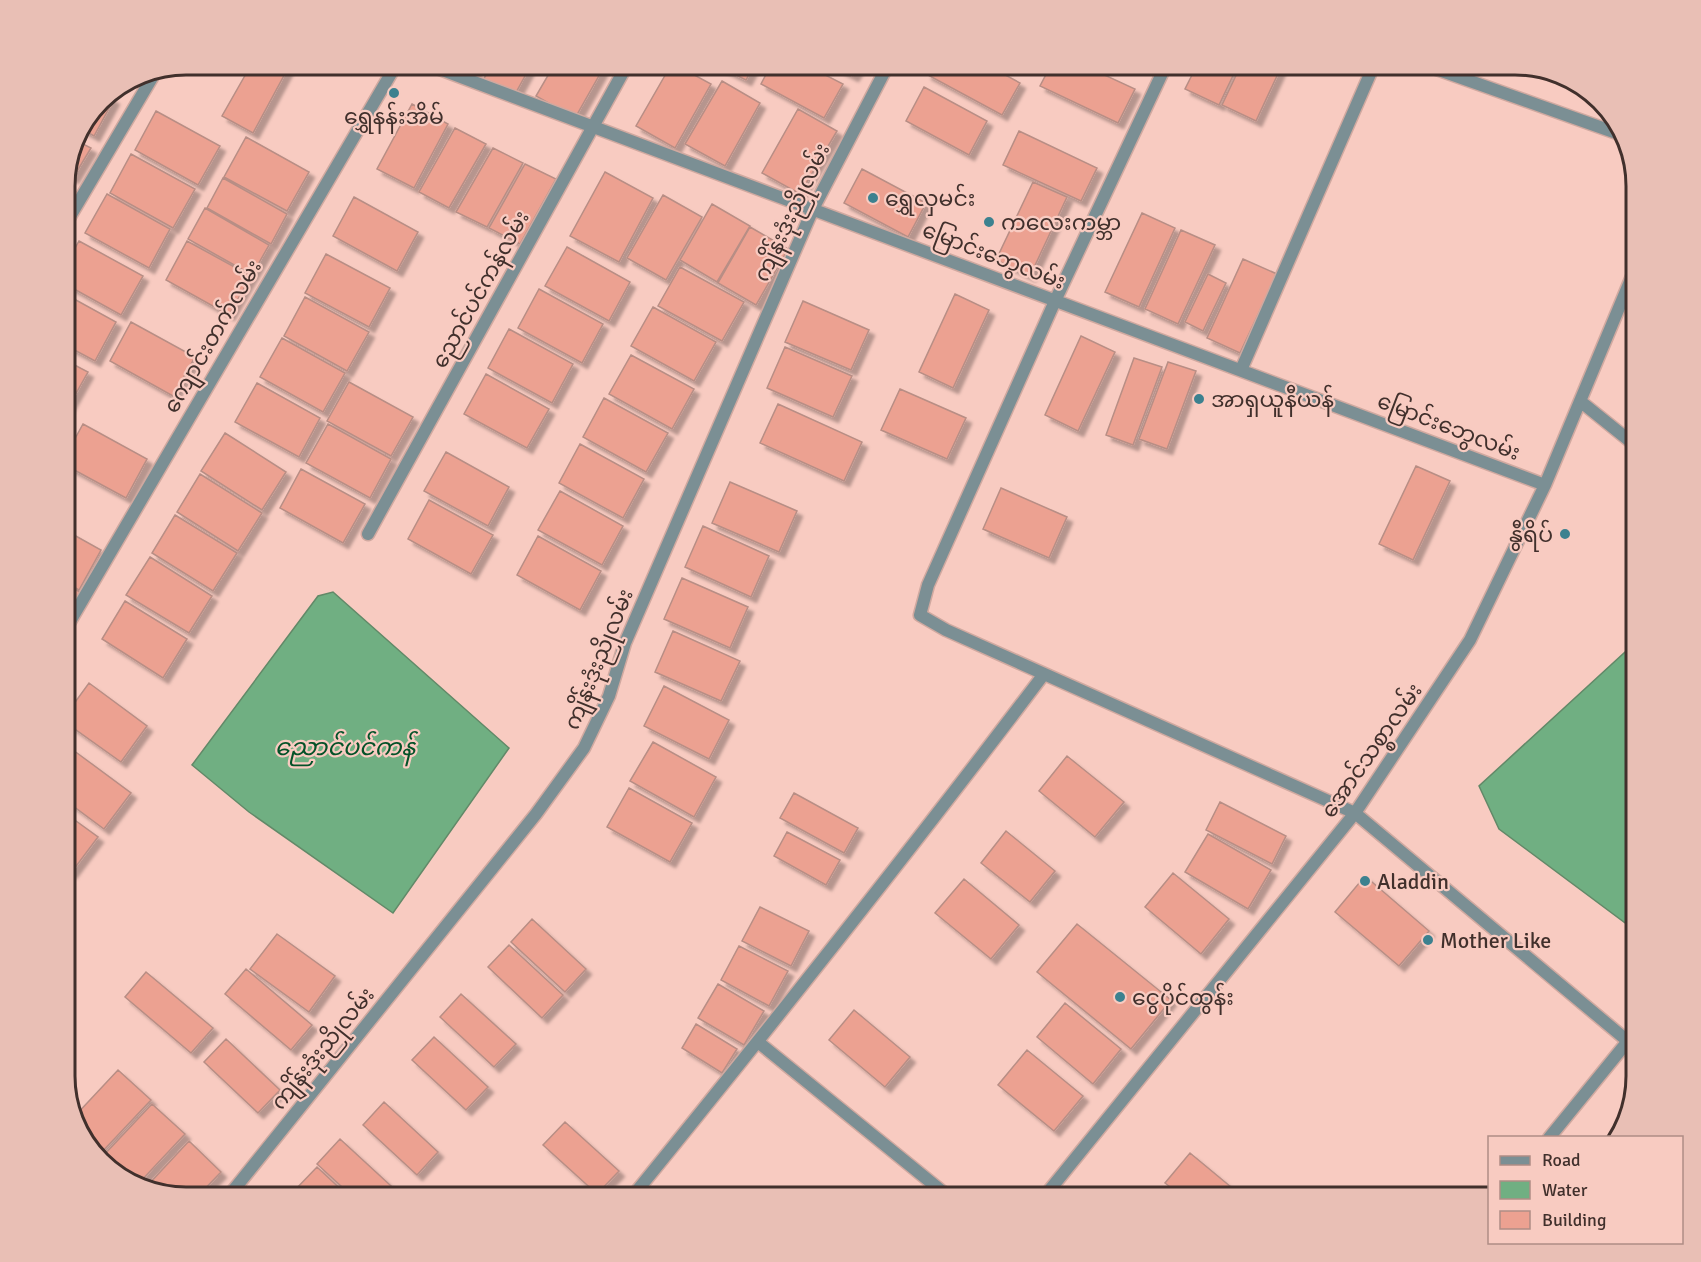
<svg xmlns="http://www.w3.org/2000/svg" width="1701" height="1262" viewBox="0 0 1701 1262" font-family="Signika,'Noto Sans Myanmar',sans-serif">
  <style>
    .water { fill: #70af82; stroke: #628968; stroke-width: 1.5 }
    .building { fill: #eca191; stroke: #b88e85; stroke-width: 1.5; filter: url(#shadow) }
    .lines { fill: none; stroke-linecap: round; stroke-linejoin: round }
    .minor-casing { stroke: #d0a9a0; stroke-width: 15 }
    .minor { stroke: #7b8f94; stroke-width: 12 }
    .poi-dot { fill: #3c818f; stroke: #f8cbc1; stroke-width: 2 }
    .labels { text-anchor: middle; stroke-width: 4.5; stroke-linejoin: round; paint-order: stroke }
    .poi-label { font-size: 22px; fill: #41302c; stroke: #f8cbc1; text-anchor: start }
    .street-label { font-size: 22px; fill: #41302c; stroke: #f8cbc1 }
    .water-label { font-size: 24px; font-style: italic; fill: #035228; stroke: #f8cbc1 }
    .rim { fill: none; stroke: #41302c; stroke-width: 3 }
  </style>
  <defs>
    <filter id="shadow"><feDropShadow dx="5.5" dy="5.5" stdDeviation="1.5" flood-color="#0004"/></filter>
  </defs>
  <rect width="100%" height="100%" fill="#f8cbc1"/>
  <path class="water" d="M333,592L509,748L393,913L249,812L192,765L318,596Z
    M1636,642V931L1499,829L1479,786Z"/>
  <path class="building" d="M251,65H282L288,68L253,133L222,116Z
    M455,65H479L473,74Z
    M492,65H531L514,96L483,80Z
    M554,65H605L575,118L536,96Z
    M671,65H676L711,84L675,148L636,126Z
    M716,65H754L746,80Z
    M771,65H806L843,84L824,118L761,84Z
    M831,65H860L853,76Z
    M931,65H987L1020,83L1002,115L926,74Z
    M1051,65H1083L1135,89L1118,123L1040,86Z
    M1197,65H1238L1219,105L1185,89Z
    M1241,65H1282L1256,121L1222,105Z
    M722,81L760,103L725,166L685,144Z
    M924,87L987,121L969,155L906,121Z
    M106,95L114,99L94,136L80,128Z
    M412,104L448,124L414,188L377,169Z
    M798,109L837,131L800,194L762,173Z
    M156,111L220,146L198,185L135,150Z
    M455,128L486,144L449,208L419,192Z
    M1019,131L1097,168L1081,201L1003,165Z
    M246,137L309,172L287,211L224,177Z
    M75,140L91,148L73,178L66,174Z
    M493,148L523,163L487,227L456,212Z
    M131,154L195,189L173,228L110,193Z
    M525,164L556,179L520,244L489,228Z
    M862,169L926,203L908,237L844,203Z
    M605,172L653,198L619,262L570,236Z
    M223,178L287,214L271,244L207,208Z
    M1033,182L1067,197L1030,276L996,260Z
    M107,194L170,229L149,268L85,233Z
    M663,195L702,217L666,280L627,258Z
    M354,197L418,232L397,271L333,236Z
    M712,204L750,226L717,282L680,260Z
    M205,208L269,245L252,275L188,239Z
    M1142,213L1175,228L1139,307L1105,292Z
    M750,227L788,249L756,305L718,283Z
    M1181,230L1215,245L1178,324L1145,309Z
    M79,241L143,276L121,315L65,284V266Z
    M187,241L251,276L229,315L166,280Z
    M567,247L630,282L609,321L545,286Z
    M326,254L390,288L369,327L305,293Z
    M1243,259L1277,274L1240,353L1207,338Z
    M680,267L744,302L722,341L658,306Z
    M1208,274L1226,283L1203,331L1185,322Z
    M539,289L603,324L582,363L518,328Z
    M65,294L116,322L95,361L65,345Z
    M955,294L989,310L953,388L919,372Z
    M305,297L369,332L347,371L284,336Z
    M803,301L869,330L851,370L785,342Z
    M653,307L716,342L694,381L631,346Z
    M131,322L195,357L173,396L110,361Z
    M509,329L573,364L552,403L488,368Z
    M1081,336L1115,352L1078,431L1045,415Z
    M282,338L345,373L323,412L260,377Z
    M785,347L852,376L833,417L767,388Z
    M631,355L694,389L672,429L609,394Z
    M1134,358L1162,367L1133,445L1106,435Z
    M65,360L88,372L66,411H65Z
    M1168,362L1196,371L1167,449L1139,439Z
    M486,374L549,409L527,448L464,414Z
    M349,382L413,417L391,456L327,421Z
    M257,383L320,418L299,457L235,422Z
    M900,389L966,418L947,459L881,430Z
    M604,398L668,433L646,472L583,437Z
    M778,404L862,442L844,481L760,443Z
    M83,424L147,459L126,498L65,465V457Z
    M328,424L391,459L370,498L306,463Z
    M225,433L286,472L262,510L201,471Z
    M580,444L644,479L623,518L559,483Z
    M446,452L509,487L488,526L424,491Z
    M1416,466L1450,481L1413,560L1379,544Z
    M301,469L365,504L343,543L280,508Z
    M200,474L262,513L238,551L177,512Z
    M730,482L797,511L779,552L712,523Z
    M1001,488L1067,517L1049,558L983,529Z
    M560,491L623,526L602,565L538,530Z
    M429,500L493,535L471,574L408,539Z
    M175,515L237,553L213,591L152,553Z
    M703,526L769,556L751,597L685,567Z
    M65,530L101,550L79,590L65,582Z
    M538,536L601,571L580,610L517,575Z
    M150,557L212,596L189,633L126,595Z
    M682,578L748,607L730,648L664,619Z
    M65,584L80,592L65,620Z
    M125,601L187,639L163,678L102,639Z
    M673,631L740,661L721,701L655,672Z
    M89,683L147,726L121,762L65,722V716Z
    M664,686L729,720L709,759L644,726Z
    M653,742L716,777L694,817L630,781Z
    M73,750L131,793L104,829L65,800V761Z
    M1067,756L1124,802L1095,837L1039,791Z
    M629,788L692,823L670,862L607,827Z
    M794,793L858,828L844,853L780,818Z
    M1220,802L1286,836L1272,864L1206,830Z
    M65,813L98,837L71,873L65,868Z
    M1006,831L1055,871L1030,902L981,863Z
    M787,832L840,860L826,885L774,856Z
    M1208,834L1271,870L1248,909L1185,872Z
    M1173,873L1229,919L1201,954L1145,907Z
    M1365,876L1429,931L1399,966L1335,912Z
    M964,879L1019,925L991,959L935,913Z
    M760,907L809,931L791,966L742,941Z
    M532,919L586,969L565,992L511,942Z
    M1077,924L1171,1000L1131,1049L1037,972Z
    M277,934L335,976L309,1012L250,969Z
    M509,945L563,995L542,1018L488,967Z
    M739,946L788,971L769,1006L721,980Z
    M246,969L312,1025L291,1050L225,994Z
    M146,972L213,1028L191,1053L125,997Z
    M718,984L764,1011L744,1045L698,1018Z
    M461,994L516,1044L494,1067L440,1017Z
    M1065,1003L1121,1049L1093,1084L1037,1037Z
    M854,1010L910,1057L885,1087L829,1040Z
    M696,1024L737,1049L722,1073L682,1048Z
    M434,1037L488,1087L466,1110L412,1060Z
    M226,1039L280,1090L258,1113L204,1062Z
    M1027,1050L1083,1096L1054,1131L998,1085Z
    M118,1070L151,1100L101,1153L77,1130L74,1117Z
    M384,1102L438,1152L417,1175L363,1125Z
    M152,1104L185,1134L140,1182L122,1176L102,1157Z
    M565,1122L619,1171L597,1194L543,1145Z
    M340,1139L403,1197H353L317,1164Z
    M189,1141L221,1172L197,1197H186L148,1185Z
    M1190,1153L1243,1197H1183L1165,1183Z
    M317,1167L349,1197H304L295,1190Z"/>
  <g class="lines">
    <defs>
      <path id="minor" d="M429,65L1545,485
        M1166,65L1055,301L928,585L920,615L946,630L1355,813L1636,1048
        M1425,65L1625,136
        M65,225L156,71
        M1241,370L1374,65
        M1580,401L1636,446
        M368,534L627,65
        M65,630L396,65
        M758,1042L949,1197
        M1549,1138L1628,1041
        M228,1197L536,814L584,748L609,696L625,643L813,209L888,65
        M632,1197C772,1025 910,851 1044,674
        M1044,1197L1355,813L1470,640L1545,485L1636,267"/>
    </defs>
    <use href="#minor" class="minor-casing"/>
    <use href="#minor" class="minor"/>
  </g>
  <g class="poi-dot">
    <circle cx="394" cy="93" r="6"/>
    <circle cx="873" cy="198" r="6"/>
    <circle cx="989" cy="222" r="6"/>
    <circle cx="1199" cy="399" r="6"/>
    <circle cx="1565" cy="534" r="6"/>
    <circle cx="1365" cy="881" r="6"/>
    <circle cx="1428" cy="940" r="6"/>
    <circle cx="1120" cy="997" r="6"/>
  </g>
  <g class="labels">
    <g class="poi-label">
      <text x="394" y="124" text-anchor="middle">ရွှေနန်းအိမ်</text>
      <text x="885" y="206">ရွှေလှမင်း</text>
      <text x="1001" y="230">ကလေးကမ္ဘာ</text>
      <text x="1211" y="407">အာရှယူနီယန်</text>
      <text x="1553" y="542" text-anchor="end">နွီရိပ်</text>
      <text x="1377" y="889">Aladdin</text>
      <text x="1440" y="948">Mother Like</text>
      <text x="1132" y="1005">ငွေပိုင်ထွန်း</text>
    </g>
    <g class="street-label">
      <text transform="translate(791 212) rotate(-65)" y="8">ကျိန်းဒုံးညိုလမ်း</text>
      <text transform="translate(994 255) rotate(21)" y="8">မြောင်းဘွေလမ်း</text>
      <text transform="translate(480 289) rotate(-61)" y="8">ညောင်ပင်ကန်လမ်း</text>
      <text transform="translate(212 336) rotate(-60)" y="8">ကျောင်းတက်လမ်း</text>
      <text transform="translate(1449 426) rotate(21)" y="8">မြောင်းဘွေလမ်း</text>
      <text transform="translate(598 659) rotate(-68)" y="8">ကျိန်းဒုံးညိုလမ်း</text>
      <text transform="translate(1371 750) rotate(-55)" y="8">အောင်သစ္စာလမ်း</text>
      <text transform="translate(322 1048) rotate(-51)" y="8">ကျိန်းဒုံးညိုလမ်း</text>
    </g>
    <g class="water-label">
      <text x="345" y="755">ညောင်ပင်ကန်</text>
    </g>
  </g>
  <path d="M0 0H1701V1262H0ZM186 75H1515A111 111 0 0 1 1626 186V1076A111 111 0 0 1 1515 1187H186A111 111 0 0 1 75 1076V186A111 111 0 0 1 186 75Z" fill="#e9bfb5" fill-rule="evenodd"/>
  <path class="rim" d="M186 75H1515A111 111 0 0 1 1626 186V1076A111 111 0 0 1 1515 1187H186A111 111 0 0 1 75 1076V186A111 111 0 0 1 186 75Z"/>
  <rect x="1488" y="1136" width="195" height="108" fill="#f8cbc1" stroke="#af8d85" stroke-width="1.5"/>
  <rect x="1500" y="1156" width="30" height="9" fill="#7b8f94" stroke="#af8d85" stroke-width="1.5"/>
  <text x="1542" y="1166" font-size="18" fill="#41302c">Road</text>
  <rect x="1500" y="1181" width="30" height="18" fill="#70af82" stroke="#af8d85" stroke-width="1.5"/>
  <text x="1542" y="1196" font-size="18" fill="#41302c">Water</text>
  <rect x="1500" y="1211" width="30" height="18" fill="#eca191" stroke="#af8d85" stroke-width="1.5"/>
  <text x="1542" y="1226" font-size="18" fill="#41302c">Building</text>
</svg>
